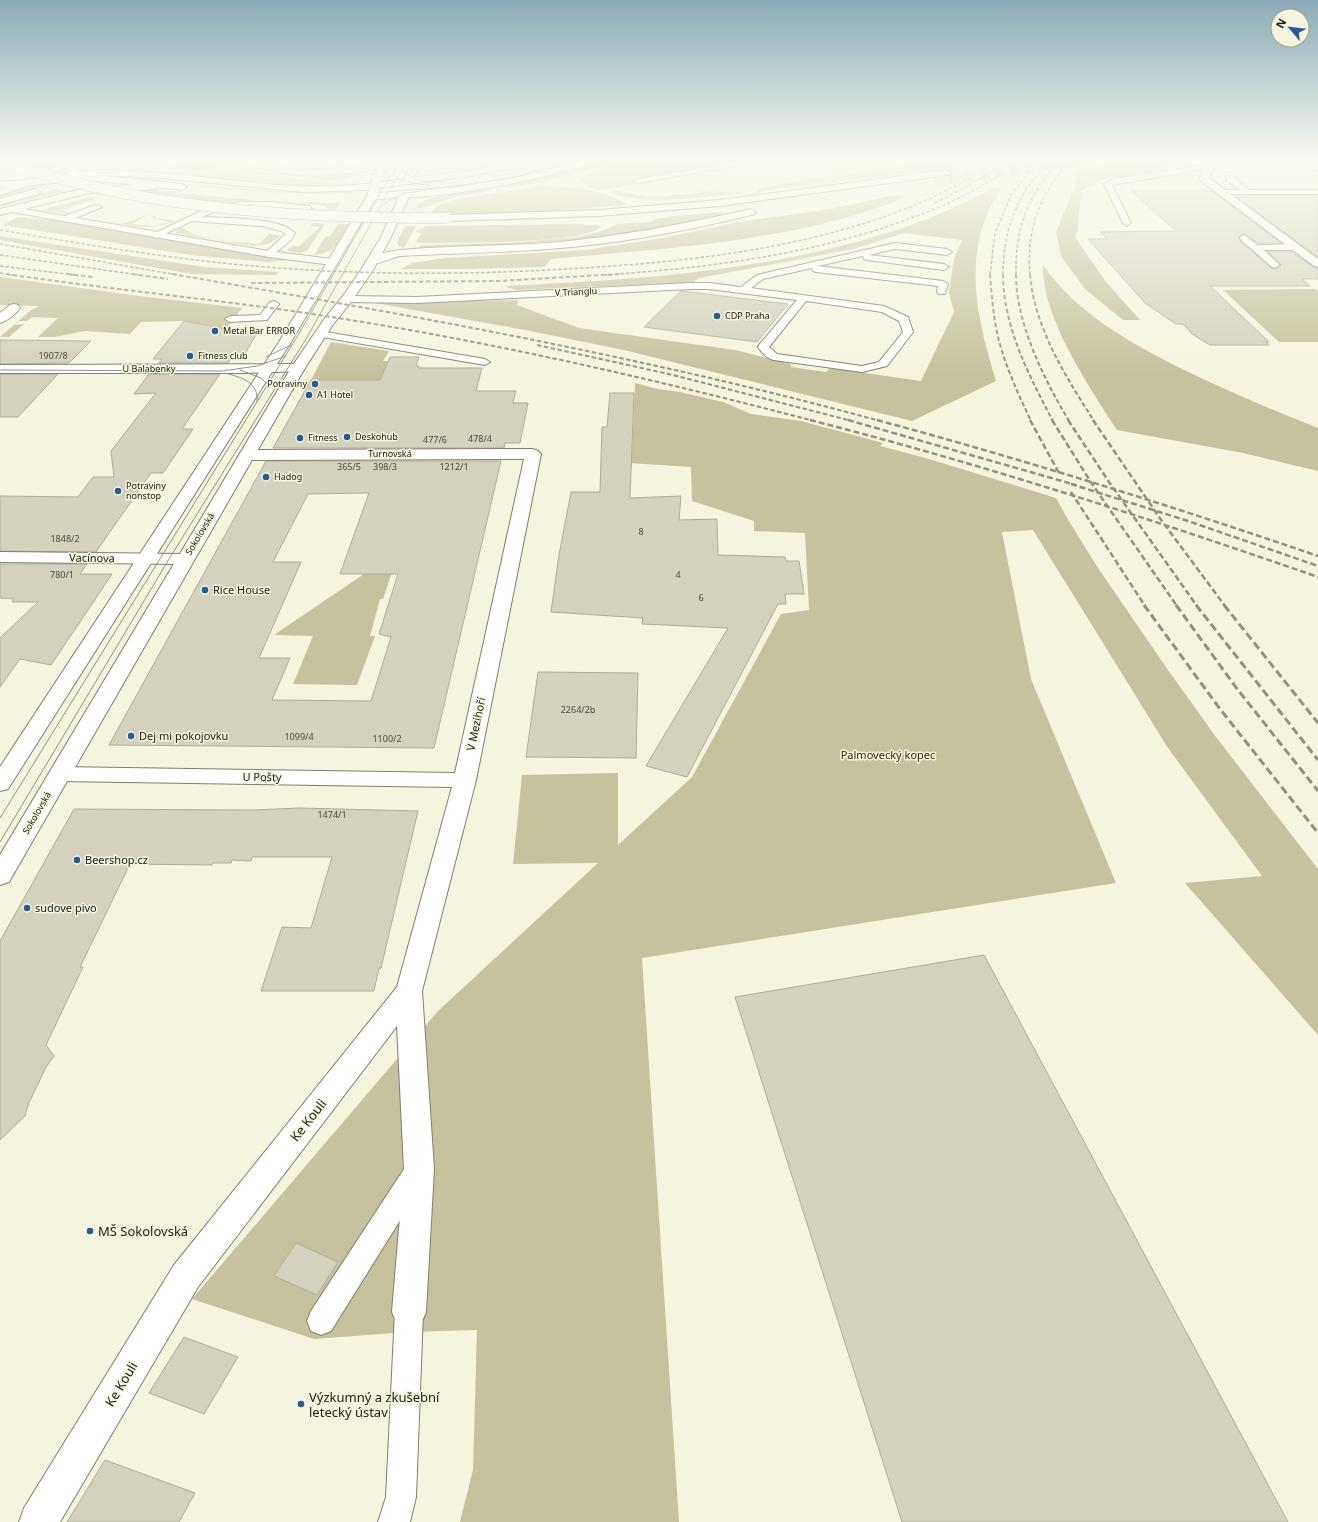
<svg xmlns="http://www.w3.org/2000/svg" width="1318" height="1522" viewBox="0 0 1318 1522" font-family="'Noto Sans',sans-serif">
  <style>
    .green { fill: #c6c29d; fill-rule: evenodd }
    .building { fill: #d4d2be; stroke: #afad9a; fill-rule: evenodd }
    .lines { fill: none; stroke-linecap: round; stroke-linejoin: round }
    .primary-tunnel { stroke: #cacab7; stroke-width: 10; stroke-dasharray: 10 5; stroke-linecap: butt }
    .service-casing { stroke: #807e6c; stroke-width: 2 }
    .pedestrian-casing { stroke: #807e6c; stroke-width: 2 }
    .minor-casing { stroke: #807e6c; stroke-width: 2 }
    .secondary-casing { stroke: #807e6c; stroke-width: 2 }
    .primary-casing { stroke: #807e6c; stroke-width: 2 }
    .service { fill: #fff; fill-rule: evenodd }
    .pedestrian { fill: #fff; fill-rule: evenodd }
    .minor { fill: #fff; fill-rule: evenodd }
    .secondary { fill: #fff; fill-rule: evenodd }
    .primary { fill: #fff; fill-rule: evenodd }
    .tram { stroke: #929182; stroke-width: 1 }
    .rail-far3 { stroke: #929182; stroke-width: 1.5; stroke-dasharray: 3.5 2; stroke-linecap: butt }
    .rail-far2 { stroke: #929182; stroke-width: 2; stroke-dasharray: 4.5 2.5; stroke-linecap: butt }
    .rail-far1 { stroke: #929182; stroke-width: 2.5; stroke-dasharray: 6 3; stroke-linecap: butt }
    .rail { stroke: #929182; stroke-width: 3; stroke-dasharray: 8 4; stroke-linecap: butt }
    .primary-bridge-casing { stroke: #807e6c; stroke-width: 11; stroke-linecap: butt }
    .primary-bridge { stroke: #fff; stroke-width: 10 }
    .poi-dot { fill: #265b93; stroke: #f5f4df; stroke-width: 1.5 }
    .labels { text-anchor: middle; stroke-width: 3; stroke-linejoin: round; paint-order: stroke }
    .far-street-label { font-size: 9px; fill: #202018; stroke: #f5f4df }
    .far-poi-label { font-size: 9px; fill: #202018; stroke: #f5f4df; text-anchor: start }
    .number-label { font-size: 9px; fill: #4d4c42 }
    .street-label { font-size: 11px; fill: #202018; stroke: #f5f4df }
    .poi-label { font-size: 11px; fill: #202018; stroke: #f5f4df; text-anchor: start }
    .park-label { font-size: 11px; fill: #302c05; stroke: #f5f4df }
    .near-street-label { font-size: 13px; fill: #202018; stroke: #f5f4df }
    .near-poi-label { font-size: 13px; fill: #202018; stroke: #f5f4df; text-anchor: start }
  </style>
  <rect width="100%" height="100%" fill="#f5f4df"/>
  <path class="green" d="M6,160H53L50,166L45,170Z
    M608,160H622C602,165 513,194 500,186L548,176Z
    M631,160H747L664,175H656L632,179C640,185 649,177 658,180L601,190L591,188L581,181L582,176L593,171Z
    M962,160L954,167L757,192L761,188L785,183L934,161Z
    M1127,160H1186L1176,164L1158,166L1163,169L1098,181L1081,191L1078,230L1075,237L1106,282L1140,320H1123L1085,289L1061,256L1056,232L1075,186L1077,171Z
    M176,165H191L190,167H206L208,165H245L248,166H217L214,169H254L287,175H259L171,170Z
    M173,172L286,177L322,182L351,184L328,187L275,185L169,173Z
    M355,173C338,186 314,180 295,176H331Z
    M115,175C194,185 272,195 352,191L350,193C270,197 192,184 112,177Z
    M38,184L44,186L0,199V195L28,185Z
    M541,186C561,186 613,190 626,205L523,213L431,214L437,206L458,199Z
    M489,188L490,190L485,192L451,198L427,207L414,209C427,192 469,191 489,188Z
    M993,188L1001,189C960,250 976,316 996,381L912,421L624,350L525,330L375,303L518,300L517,305L579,328L735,350L791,364V367L826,372L830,368L921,381L954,312L949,293L954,259L962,240L904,233L853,249L699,278L693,282L516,290L504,286C645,280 791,270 925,220C948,211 971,199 993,188Z
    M56,189L65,191L0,207L5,204Z
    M124,189H147L276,203L246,201L218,203Z
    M613,190L647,197L701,193L702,191L746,193C711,196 639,207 609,192Z
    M906,195C895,204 875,208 861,213C761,244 654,249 551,259L544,267L462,269H401L412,263L445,258L585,250L663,238L739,222L831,209L890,196Z
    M89,197L97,198L61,211L72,213L70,214L42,210Z
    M293,202L340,203L333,212H328L329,209L325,206Z
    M720,212L727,214C709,221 687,223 668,226C585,242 502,246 418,248L420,246L424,245L507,243L578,237L599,232L618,224L650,222L655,219L676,216Z
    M147,215H148L132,224L154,226L170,222L152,218L153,216H156L155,218L175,221C157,229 141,228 122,224Z
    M18,217L54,220L288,260L268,262L191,255L2,225Z
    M314,223L325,224L307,251L301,253L288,251V249L292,246H299L320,227L310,226Z
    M338,224H349C340,242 335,253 314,255L325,237L330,236Z
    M583,224L585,225H596L601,227C584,244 450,243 420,243L416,242L421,233L416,232L417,230L424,228L425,226Z
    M405,226H416L404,248L399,246L397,243Z
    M178,228H183C199,241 236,241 258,244L263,241H262L269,234L278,235L280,237L268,244L254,246L176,233Z
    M0,236L204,267L278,272L275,275L191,274L0,240Z
    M1043,265C1077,314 1132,344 1184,370C1228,391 1272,410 1318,428V471L1243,453L1117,430C1090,388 1041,316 1043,265Z
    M0,277L131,295L242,308L226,329L184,321L141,322L130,334L85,331L54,337H38L58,318L32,317L27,321H19L15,325L24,324L9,337H0L30,311L39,306L0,305Z
    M1315,289L1318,291V342H1279L1223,290Z
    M331,342L389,351L383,361H388L380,380H311Z
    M635,383L658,389L680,392L723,402L751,414L801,421L883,443L880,446L929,459L1056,498L1067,518L1098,568L1168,670L1216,737L1318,869V1035L1185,883L1262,876L1168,748L1033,530L1002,532L1031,679L1116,883L642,958L679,1522H460L473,1470L477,1330L408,1332L314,1339L192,1299L438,1011L598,863L513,864L522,775L618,773V845L692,777L781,614L809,610L805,533L754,531V521L692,501L691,467L629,463L632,454ZM296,1243L338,1262L317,1295L274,1276Z
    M406,530L383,599H380L370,636H375L357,685L293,684L313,636L274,635L364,574Z"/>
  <path class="building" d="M1131,191H1212L1281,243H1258L1244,234L1239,237L1240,241L1271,268L1276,269L1281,265L1268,252H1292L1313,267L1318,268V279H1302L1310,286H1210L1269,342H1266L1269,345H1210L1192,334L1183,324H1176L1145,303L1088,239H1107L1100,232L1176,231Z
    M1235,196H1318V257Z
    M681,291L788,304L757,342L644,327Z
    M184,321L226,329L257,333L242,359H231L228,363H159L162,359H153Z
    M0,340L91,341L69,363L0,364Z
    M390,357H419L416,366H419L418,368H482L476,391H516L513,403H528L520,443H505L504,448H273L311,380H380Z
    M0,374H58L18,417H0Z
    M149,374H220L182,429H193L163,473H151L96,552L0,551V496L78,497L93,477H114L111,451L156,393L134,394Z
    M610,393H634L630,498L681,496L679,520L717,519L718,555L785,557L786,561H799L804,594H785L786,604H778L687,777L646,766L728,628L642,624L643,618L551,612L559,555L571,492H600L602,427H607Z
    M266,461H501L434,748L109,745ZM369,493L340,574H398L379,634L391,637L371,701L272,700L290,658H259L301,562H273L308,494Z
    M0,564H87L80,574H112L51,665L20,659L0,687V638L38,602H12L14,599L0,598Z
    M538,672L638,673L636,758L526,757Z
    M300,808L418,811L381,968H379L374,991H261L282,927L311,928L332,857H252L251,861L232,860L231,863H213L212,865L130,864L80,967H83L46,1045L54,1056L46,1067L28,1105L25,1116L0,1140V941L74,809L252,810Z
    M984,955L1288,1522H902L735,997Z
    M296,1243L338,1262L317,1295L274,1276Z
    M184,1337L238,1357L204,1414L149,1393Z
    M105,1460L195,1493L179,1522H67Z"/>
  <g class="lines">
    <path class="primary-tunnel" d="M935,182L1080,161"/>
    <defs>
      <path id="service" d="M747,160H763L759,162L638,183L634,181L638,179Z
        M862,160H877L881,162L877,164L863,162Z
        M1299,160H1308L1318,166V171Z
        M1210,164L1214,166L1213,168L1112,185L1131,223L1127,226L1123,223L1104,184L1114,179Z
        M1226,176H1232L1250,190H1318V194H1219L1218,192L1222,190H1240L1226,180Z
        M242,202H271L310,206L312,210L308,212L304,210L281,208L242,207L223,209L201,217C223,218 281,217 295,233L291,240L272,256H266L264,254L266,252L286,234L281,231L261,226L192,221L158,237L155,238L151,235L203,210L223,205Z
        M95,205H98L102,207L68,221L65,222L61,219L62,217Z
        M1244,235L1258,245L1296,244L1300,247L1296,250H1264L1280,265L1275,268L1272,267L1241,240L1240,238L1241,236Z
        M895,243L947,249L952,252L947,255L895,249L869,255L944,264L949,267L944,270L867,260L864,259L863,256L818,266L943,281L948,284L945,294H939L937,292L938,286L816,272L813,271L812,268L763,279L751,288L884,306L908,317L913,332L887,366L862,372L774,360C768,359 761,352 758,347L759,345L797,300L709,289H690L417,303L347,302L342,299L347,296L417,297L690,283H709L741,287L757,275ZM806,301L882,312L899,321L903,332L879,362L862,366L777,354L769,347Z
        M274,301L279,304L267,320L230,322L225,319L230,316L260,315L270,302Z
        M320,331L485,359L490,362L485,365L316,336L315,334L316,332Z
        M415,1163L424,1166L428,1174L424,1182L331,1331L321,1335L311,1331L307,1321L311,1311L406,1166Z
        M409,1298L419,1302L423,1312L416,1497L410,1522H378L386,1497L395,1312L399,1302Z"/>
      <path id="pedestrian" d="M123,160H134L126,165L123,164L121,162Z"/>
      <path id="minor" d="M146,160H251L289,168L315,170L360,166L384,161L389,164L387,166L360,172L315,176L289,174L249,165H148L143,162Z
        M1212,160H1222L1214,167L1209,178L1318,259V267L1314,266L1201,181L1199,179L1205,166Z
        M100,170C165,170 228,182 293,186C321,188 348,186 375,183L380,186L375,189L363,190L304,192L160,178L100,175L70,177L40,182L0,195V189C33,176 65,172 100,170Z
        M152,184L155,185L157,187L155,189L90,193L24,209L269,251L332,259L336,260L338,262L336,264L332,265L269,257L12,212L0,215V209L90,187Z
        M14,304L18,305L20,308C16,314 7,321 0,323V313L10,305Z
        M298,364L303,365L305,368L303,371L245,373H0V365Z
        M533,449L538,451L541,454L476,780L422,991L434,1169L426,1312L421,1324L409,1329L397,1324L392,1312L404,1169L397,1026L198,1287L60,1522H19L24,1508L174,1265L397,987L452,787L60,781L52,779L49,774L52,769L60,767L455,773L524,459L247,460L242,458L239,455L242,452L247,450Z
        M0,552L185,554L191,555L194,559L191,563L185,564L0,562Z"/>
      <path id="secondary" d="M383,160H392L383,175L378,188H372L370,186L373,175Z
        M413,160H422L410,184H404L402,182Z
        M405,191L410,194L391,237L373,270L351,302L334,323L305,368L9,882L0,885V855L291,368L325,318L343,296L361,270L381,237L400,194Z
        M372,193L377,196L291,342L8,789L0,791V767L279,342L367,196Z"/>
      <path id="primary" d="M64,160H74L78,171L96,175L182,184L187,187L182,190L98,181L64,182L0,188V182L36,179L35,177L37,175L56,166ZM67,166L71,175L74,176L46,178Z
        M528,160H547L542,163L470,176L379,188L378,193L457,187L513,178L586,160H601L599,162C532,181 463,196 393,198C386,198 372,202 367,196L370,186L375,183L470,170Z
        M1076,160H1093L1091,162L1077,163Z
        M946,170L951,173L949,175L720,206L599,216L447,221L442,218L447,215L599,210L720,200Z
        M35,189L40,192L38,194L0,205V199Z
        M751,209L756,212L755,214C687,231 618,244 548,249C499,253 449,253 400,256C391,258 375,266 367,264L365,262C373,253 389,252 400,250C449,246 499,246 548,243C617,237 684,224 751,209Z"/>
    </defs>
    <use href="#service" class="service-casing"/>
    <use href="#pedestrian" class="pedestrian-casing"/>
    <use href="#minor" class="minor-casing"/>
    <use href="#secondary" class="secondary-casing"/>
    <use href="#primary" class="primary-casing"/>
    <use href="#service" class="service"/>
    <use href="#pedestrian" class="pedestrian"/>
    <use href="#minor" class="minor"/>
    <use href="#secondary" class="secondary"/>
    <use href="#primary" class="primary"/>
    <path class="tram" d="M403,168V172L417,180L446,182
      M394,170V175C404,183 416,184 429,185
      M382,202L408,160
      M266,357L291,345
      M0,370L222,371L257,366L286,356
      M240,370L261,378L270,387
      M225,373C240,377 259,382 257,401
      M0,818L297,337L385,185L402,160
      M0,842L169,559L306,339L381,206L393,198L406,193L510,178L580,160"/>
    <path class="rail-far3" d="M935,203L968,186L1011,160
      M0,230C71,242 142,254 213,262C341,276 469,276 597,267C707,260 821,245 922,202C949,190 974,175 999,160
      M0,244L178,275
      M0,255L139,275
      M0,266L75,275
      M0,273L13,275
      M604,275C723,267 848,250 957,199C980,188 1001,174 1022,160
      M990,275L995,233L1011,195L1038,160
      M1003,275C1003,228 1018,194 1049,160
      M1016,275C1015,228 1028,195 1060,160
      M1030,275C1026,228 1040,194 1071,160"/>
    <path class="rail-far2" d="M6,274C120,291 236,301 350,320C506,345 661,381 814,421
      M67,274L93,277
      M132,274L168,279
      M172,274C410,315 647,357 880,421
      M990,274C991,287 992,301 994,314C998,351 1015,387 1031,421
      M1003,274C1003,326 1029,376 1053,421
      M1016,274C1016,324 1044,379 1069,421
      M1030,274C1034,327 1066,377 1094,421
      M251,283L498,281L619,274
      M537,345L673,375L852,421"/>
    <path class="rail-far1" d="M810,420C982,464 1151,519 1318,577
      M848,420L1076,485
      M877,420C1025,460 1172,506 1318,556
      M1030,420L1059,473
      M1052,420L1092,484L1177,606
      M1068,420L1109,482L1197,606
      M1093,420L1159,517L1225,606
      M1071,484L1188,521L1318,566
      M1071,492L1145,606"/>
    <path class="rail" d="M1144,605L1220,709L1318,833
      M1176,605L1238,690L1318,791
      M1196,605L1318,760
      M1224,605L1318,723"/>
    <defs>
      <path id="primary-bridge" d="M0,163C42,174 84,186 127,194C232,214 340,218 447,218"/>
    </defs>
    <use href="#primary-bridge" class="primary-bridge-casing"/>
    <use href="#primary-bridge" class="primary-bridge"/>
  </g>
  <linearGradient id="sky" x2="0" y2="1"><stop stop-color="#8baab7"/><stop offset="0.43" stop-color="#fafaf1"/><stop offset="1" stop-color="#fafaf1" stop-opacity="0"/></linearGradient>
  <rect width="1318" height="373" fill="url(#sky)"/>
  <g class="poi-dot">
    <circle cx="717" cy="316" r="4"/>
    <circle cx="215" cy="331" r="4"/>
    <circle cx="190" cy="356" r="4"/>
    <circle cx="315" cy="384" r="4"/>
    <circle cx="309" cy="395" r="4"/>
    <circle cx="347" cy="437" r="4"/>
    <circle cx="300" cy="438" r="4"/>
    <circle cx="266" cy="477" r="4"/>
    <circle cx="118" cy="491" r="4"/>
    <circle cx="205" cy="590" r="4"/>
    <circle cx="131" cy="736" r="4"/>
    <circle cx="77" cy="860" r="4"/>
    <circle cx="27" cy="908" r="4"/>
    <circle cx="90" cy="1231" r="4"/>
    <circle cx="301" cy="1404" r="4"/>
  </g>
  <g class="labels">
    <g class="far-street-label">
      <text transform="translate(576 292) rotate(-3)" y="3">V Trianglu</text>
      <text x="149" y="372">U Balabenky</text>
      <text x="390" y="457">Turnovská</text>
      <text transform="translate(200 534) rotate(-59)" y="3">Sokolovská</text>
      <text transform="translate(37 813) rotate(-60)" y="3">Sokolovská</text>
    </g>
    <g class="far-poi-label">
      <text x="725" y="319">CDP Praha</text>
      <text x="223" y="334">Metal Bar ERROR</text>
      <text x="198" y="359">Fitness club</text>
      <text x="307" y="387" text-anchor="end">Potraviny</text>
      <text x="317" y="398">A1 Hotel</text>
      <text x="355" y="440">Deskohub</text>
      <text x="308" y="441">Fitness</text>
      <text x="274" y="480">Hadog</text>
      <text x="126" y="489">Potraviny<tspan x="126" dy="10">nonstop</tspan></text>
    </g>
    <g class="number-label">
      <text x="53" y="359">1907/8</text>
      <text x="480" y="442">478/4</text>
      <text x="435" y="443">477/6</text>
      <text x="349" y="470">365/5</text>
      <text x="385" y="470">398/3</text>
      <text x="454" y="470">1212/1</text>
      <text x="641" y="535">8</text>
      <text x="65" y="542">1848/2</text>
      <text x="62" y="578">780/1</text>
      <text x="678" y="578">4</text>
      <text x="701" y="601">6</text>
      <text x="578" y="713">2264/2b</text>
      <text x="299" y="740">1099/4</text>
      <text x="387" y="742">1100/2</text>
      <text x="332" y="818">1474/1</text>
    </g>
    <g class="street-label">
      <text transform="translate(92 558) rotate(1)" y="4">Vacínova</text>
      <text transform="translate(476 724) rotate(-78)" y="4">V Mezihoří</text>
      <text transform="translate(262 777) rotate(1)" y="4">U Pošty</text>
    </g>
    <g class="poi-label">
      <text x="213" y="594">Rice House</text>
      <text x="139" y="740">Dej mi pokojovku</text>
      <text x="85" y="864">Beershop.cz</text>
      <text x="35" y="912">sudove pivo</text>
    </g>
    <g class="park-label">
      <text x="888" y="759">Palmovecký kopec</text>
    </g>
    <g class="near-street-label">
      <text transform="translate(308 1120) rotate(-52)" y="5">Ke Kouli</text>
      <text transform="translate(121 1384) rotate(-59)" y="5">Ke Kouli</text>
    </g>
    <g class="near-poi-label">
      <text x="98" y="1236">MŠ Sokolovská</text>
      <text x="309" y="1402">Výzkumný a zkušební<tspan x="309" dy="15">letecký ústav</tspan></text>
    </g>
  </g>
  <g transform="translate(1290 28) rotate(298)"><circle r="19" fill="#f5f4df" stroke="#a09f8f"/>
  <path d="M0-3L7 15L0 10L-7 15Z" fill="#265b93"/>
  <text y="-6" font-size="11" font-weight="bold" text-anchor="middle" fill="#202018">N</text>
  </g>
</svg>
